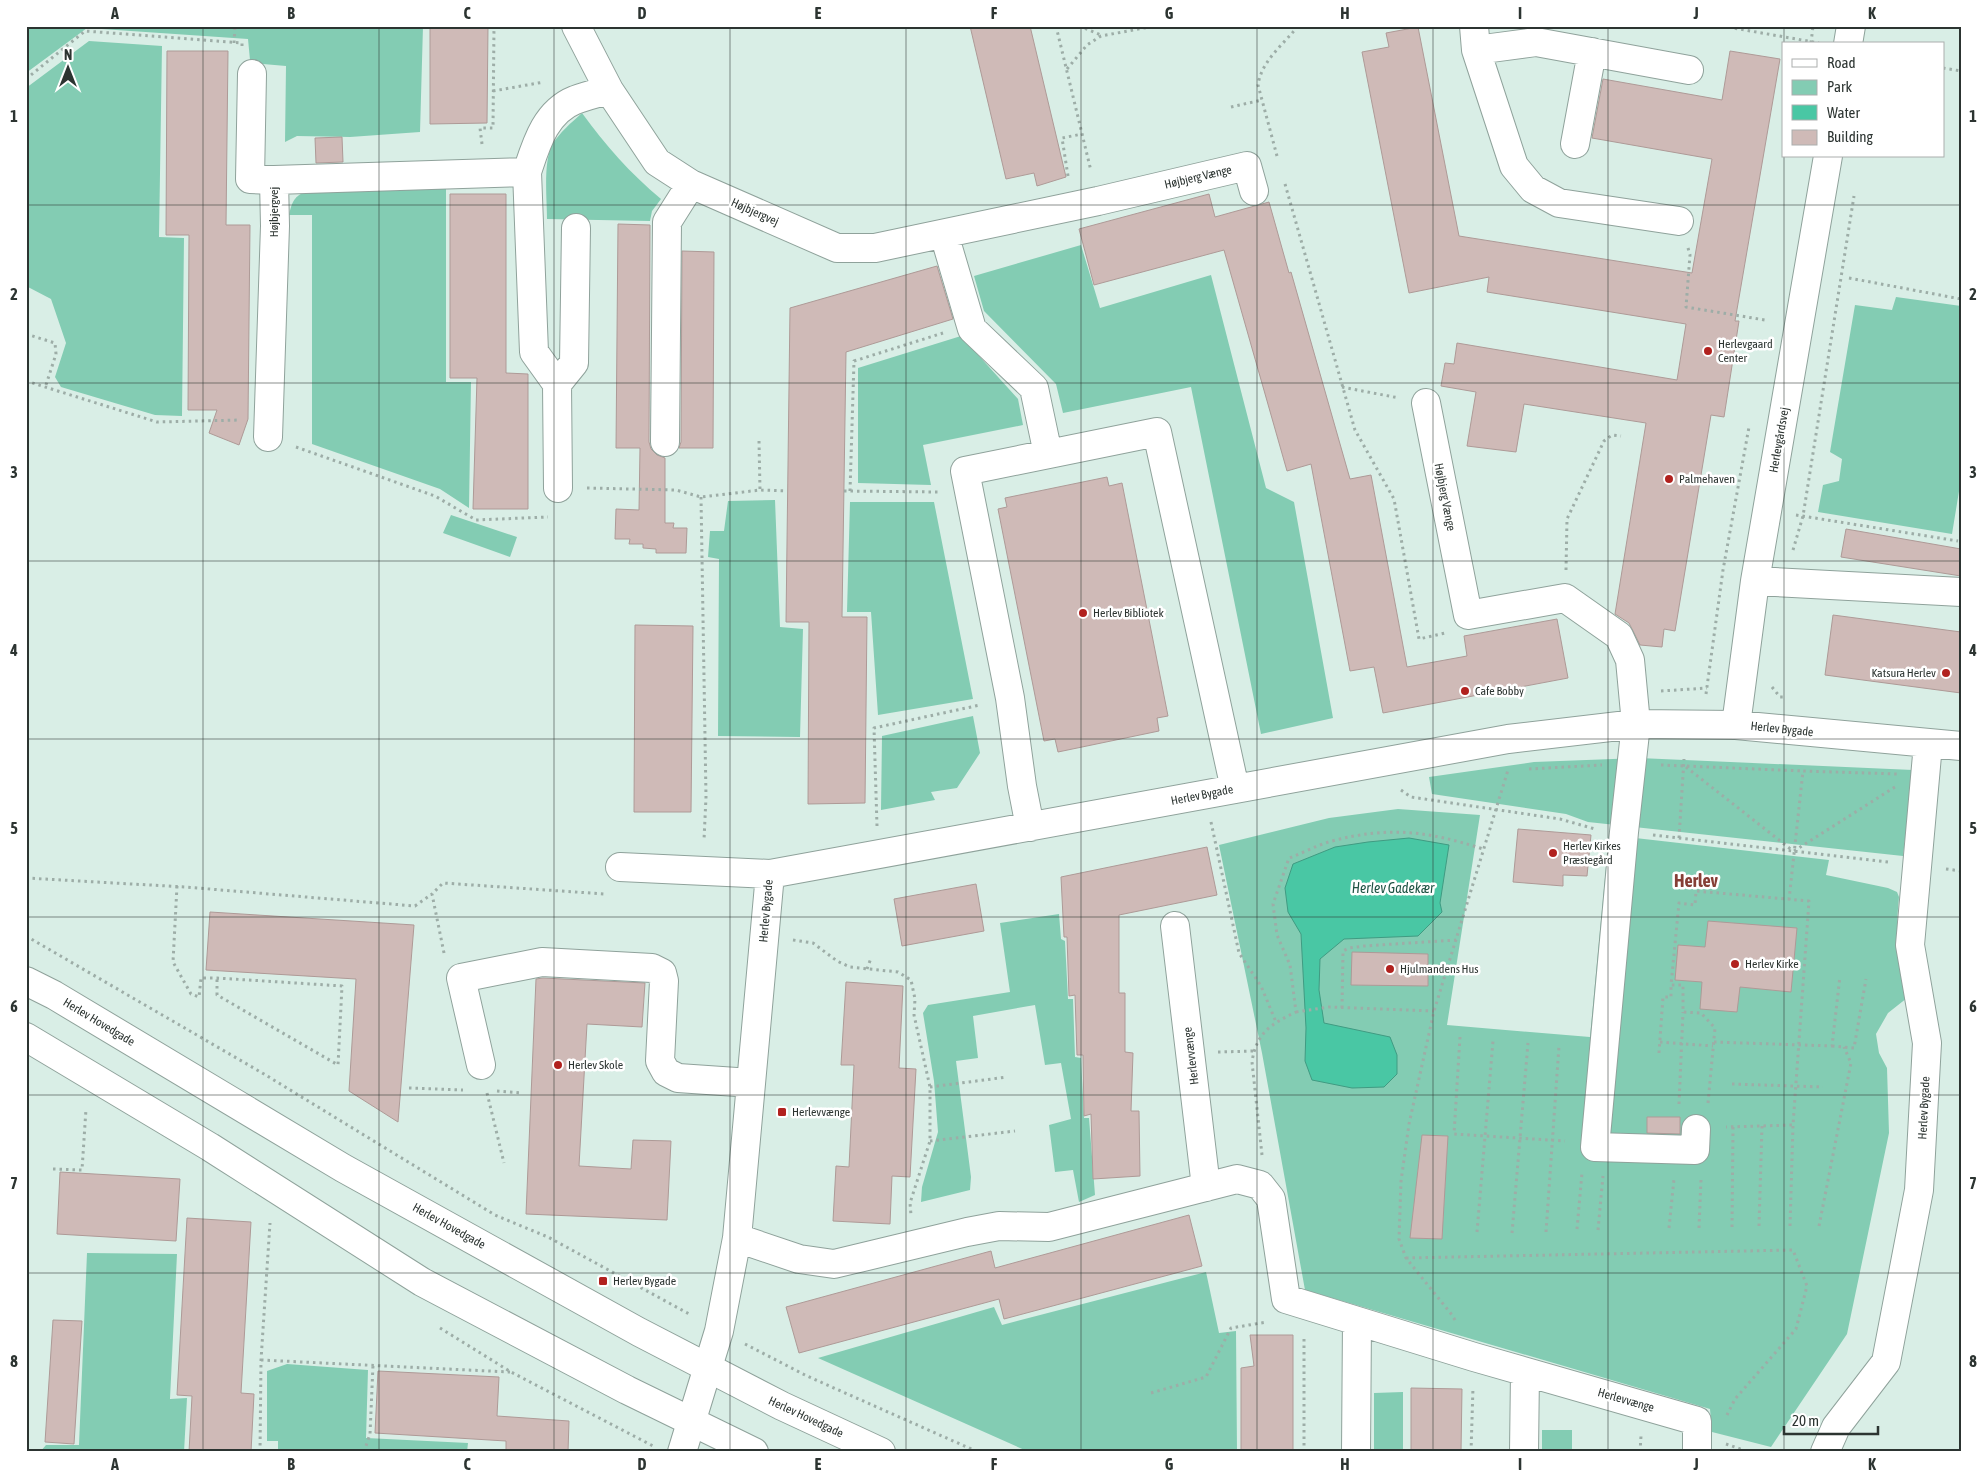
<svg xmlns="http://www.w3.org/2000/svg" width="1987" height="1478" viewBox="0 0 1987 1478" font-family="'Asap Condensed',sans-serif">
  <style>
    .green { fill: #83ccb3 }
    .water { fill: #49c7a4; stroke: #409b82 }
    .building { fill: #cfbab7; stroke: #ae9a97 }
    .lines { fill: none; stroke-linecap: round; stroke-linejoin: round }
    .minor-casing { stroke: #8fa29b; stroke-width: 30 }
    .major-casing { stroke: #8fa29b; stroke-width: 30 }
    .path { stroke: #9dada7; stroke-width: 3; stroke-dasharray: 2.5 4; stroke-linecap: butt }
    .minor { stroke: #fff; stroke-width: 28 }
    .major { stroke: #fff; stroke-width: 28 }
    .grid { fill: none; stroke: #2c3431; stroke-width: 1; stroke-opacity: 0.55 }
    .poi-dot { fill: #b1211e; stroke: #fff; stroke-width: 2 }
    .labels { text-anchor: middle; stroke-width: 5; stroke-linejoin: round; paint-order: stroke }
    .street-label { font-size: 12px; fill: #2c3431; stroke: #fff }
    .poi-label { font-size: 12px; fill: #2c3431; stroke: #fff; text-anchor: start }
    .water-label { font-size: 14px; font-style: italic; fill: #1e5243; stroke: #fff }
    .district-label { font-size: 18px; font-weight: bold; fill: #863e36; stroke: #fff }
    .neatline { fill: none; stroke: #2c3431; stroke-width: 2 }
    .grid-label { font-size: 16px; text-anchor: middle; font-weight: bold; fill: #2c3431 }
  </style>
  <rect width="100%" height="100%" fill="#d9eee6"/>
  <path class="green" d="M26,26H423L420,132L350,137L297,136L285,142L286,66L263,64L250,60L248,39L87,28L26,73Z
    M89,41L162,46L159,237L184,238L182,416L155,415L61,387L55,377L66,343L51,299L28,287L26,277V88Z
    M582,113C606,146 629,172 661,199L652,211L650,221L547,219C547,199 543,163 552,145C560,132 571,123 582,113Z
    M446,188V382H471L469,508L440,489L312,444V215H289C292,202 294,196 307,191Z
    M1081,245L1100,308L1211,275L1266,488L1294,502L1333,718L1261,734L1191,387L1063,413L1056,384L984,311L974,276Z
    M1896,297L1961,306V479L1952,534L1818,512L1823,485L1839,481L1842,459L1830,452L1855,305L1892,310Z
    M961,336L1018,399L1023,425L923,445L931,485L858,483V368Z
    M775,500L780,627L803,629L800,737L718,736L719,559L708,557L710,531H724L728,501Z
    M850,502H934L973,699L878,715L871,612H847Z
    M451,515L517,537L510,557L443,533Z
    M973,716L980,753L957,788L931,792L935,800L881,810L882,736Z
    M1639,758L1913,770L1903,856L1588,822L1566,814L1432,794L1429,777L1534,762Z
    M1398,809L1480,815L1447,1025L1590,1037L1609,835L1829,860L1826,875L1888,888L1897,892L1899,897C1895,937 1897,959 1907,998L1888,1013L1876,1034L1879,1053L1887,1068L1889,1133L1847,1334L1771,1447L1712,1432L1710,1409L1305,1290L1262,1053L1219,845L1329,818Z
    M1059,914L1061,939L1065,941L1068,999H1073L1075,1057L1081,1058L1084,1118H1089L1095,1195L1079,1202L1073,1170L1055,1172L1049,1125L1071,1119L1061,1063L1045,1065L1035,1005L973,1016L978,1058L956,1061L971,1177L970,1190L921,1202L922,1187L938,1132L934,1081L923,1013L928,1005L1010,992L1000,923Z
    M87,1253L177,1254L170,1399L187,1398L184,1452H40L46,1445H79Z
    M1206,1272L1219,1333L1236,1331L1237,1452H1029L818,1358L994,1307L1002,1325Z
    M287,1364L368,1370L366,1438L468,1443L467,1452H278V1441H267V1371Z
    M1403,1392V1452H1374V1393Z
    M1542,1430H1572V1452H1542Z"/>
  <path class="water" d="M1409,838L1449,845L1440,903L1442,912L1418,936L1344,939L1320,959L1319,990L1324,1023L1390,1037L1397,1055V1074L1384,1087L1352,1088L1312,1080L1305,1061L1306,1028L1301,934L1288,912L1285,888L1293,864L1335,847L1368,842Z"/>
  <path class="building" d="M430,26H488L487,123L430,124Z
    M970,26H1030L1066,177L1037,186L1034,173L1006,179Z
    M1418,27L1459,236L1692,273L1712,159L1592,138L1603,79L1722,100L1730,51L1780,59L1735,321H1739L1724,417L1711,415L1675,631L1664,629L1662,647L1640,645L1629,623L1615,614L1646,423L1524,404L1516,452L1467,446L1476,392L1441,386L1445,363L1454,364L1457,343L1677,380L1686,324L1487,292L1489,277L1409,293L1362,52L1389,47L1386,33Z
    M167,51H228L226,225H250L248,419L239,445L209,433L217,410H188L189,235H166Z
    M342,137L343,162L316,163L315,138Z
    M450,194H506V373L528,374V509H473L477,378H450Z
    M1209,194L1215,217L1269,202L1289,273L1291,272L1350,479L1371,475L1407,667L1467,656L1464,636L1557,619L1568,678L1383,713L1374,667L1350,671L1311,464L1287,471L1224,250L1094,285L1079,229Z
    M618,224L650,225L649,442L651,449L657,455L665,458V523H674L673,528H687L686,553H656V549L643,548V544H629L630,539H615L616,509L639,510L640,448H616Z
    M682,251L714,252L713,448H679L681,442Z
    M937,266L953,319L846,352L842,617H867L865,803L808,804L809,622H786L790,308Z
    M1107,477L1109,486L1122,483L1168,716L1157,718L1159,731L1058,752L1055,739L1044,741L998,509L1007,507L1005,498Z
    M1846,529L1961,549V576L1841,557Z
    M1833,615L1961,632V693L1825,675Z
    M635,625L693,626L691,812H634Z
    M1518,829L1591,835L1587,876L1563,875V886L1513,882Z
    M1207,847L1217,895L1119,915V993H1125V1052L1133,1053L1131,1111H1139L1140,1176L1093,1179L1091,1114L1084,1116L1083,1055H1077L1075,995L1069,996L1067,937H1064L1061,877Z
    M976,884L984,931L902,946L894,899Z
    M210,912L414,925L398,1122L349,1091L356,979L206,970Z
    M1708,921L1797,928L1791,992L1740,987L1737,1012L1700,1009L1702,982L1675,980L1678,945L1705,947Z
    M1352,952L1428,954V986L1351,985Z
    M543,978L645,983L642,1027L587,1024L579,1166L631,1169L633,1140L671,1141L667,1220L526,1214L536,979Z
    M846,982L903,986L899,1068L916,1069L910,1177L892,1176L890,1224L833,1221L836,1166L849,1167L854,1065H841Z
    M1647,1117H1680V1134L1647,1133Z
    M1422,1135L1448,1136L1442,1239L1410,1238Z
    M60,1172L180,1179L176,1241L57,1234Z
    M1189,1215L1202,1266L1004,1319L999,1299L799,1353L786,1307L991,1251L995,1268Z
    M187,1218L251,1222L241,1393L254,1394L251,1452H189L192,1396L177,1395Z
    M53,1320L82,1321L74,1444L45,1442Z
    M1250,1335H1293V1452H1241V1368L1254,1366Z
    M378,1371L499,1377L497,1416L569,1421L568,1452H506V1441L375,1433Z
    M1411,1388L1462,1389L1461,1452H1411Z"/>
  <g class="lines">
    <defs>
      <path id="minor" d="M576,26L609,90L657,162L691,184L837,248H875L1098,201L1247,166L1254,191
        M1474,26L1476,50L1514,166L1533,189L1559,203L1679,221
        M1848,44L1851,26
        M1476,50L1536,42L1689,70
        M252,74L250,179L274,180
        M1575,144L1592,52
        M527,172L534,352L557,384L558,488
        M944,234L972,329L1034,388L1048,454
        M557,384L574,363L576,228
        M1426,403L1468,615L1565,598L1619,636L1630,660L1636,724L1624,832L1595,1147L1695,1150L1696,1129
        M268,437L275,226L274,180L527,172C536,145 545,112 575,100C586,96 598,93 609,90
        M665,442L667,222L691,184
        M1755,581L1961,592
        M1736,725L1755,581L1828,156
        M1030,827L1022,786L1010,698L965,471L1157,432L1235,789
        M620,867L770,874L1508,739L1636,724L1736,725L1961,746
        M1175,926L1206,1187
        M481,1065L461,978L542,962L652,968L662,973L664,981L660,1061L666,1072L678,1078L751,1083
        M737,1238L799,1259L834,1264L967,1232L999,1226L1049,1227L1237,1179L1260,1185L1271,1199L1286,1299L1474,1357L1697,1421V1452
        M682,1452L719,1331L737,1238L770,874
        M1356,1452L1357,1321
        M1524,1452L1525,1372
        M1825,1452L1836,1427L1886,1362L1919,1190L1927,1043L1910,945L1928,744"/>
      <path id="major" d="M26,981L54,995L343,1168L639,1332L782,1406L881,1452
        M26,1037L210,1147L422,1282L627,1390L754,1452"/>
    </defs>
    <use href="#minor" class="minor-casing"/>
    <use href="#major" class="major-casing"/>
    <path class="path" d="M1056,26L1091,171
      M1079,26L1101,35
      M1722,26L1819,43
      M234,43L235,26
      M1811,43L1813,26
      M1943,68L1961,71
      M1067,69L1087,45L1101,36L1155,26
      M26,79L85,31L242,43V46
      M493,91L544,82
      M1231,107L1262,100
      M482,144L480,128H493L494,26
      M1277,156L1258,85C1261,63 1280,47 1294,31L1295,26
      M1068,176L1062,138L1082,134
      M1285,184L1355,430L1394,499L1419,639L1445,633
      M1688,248L1690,255L1686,307L1765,320
      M1849,278L1961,299
      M26,334L55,343L56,354L45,388
      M26,381L157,422L240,420
      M1342,387L1399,398
      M759,441L760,490
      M296,447L435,496L476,520L548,517
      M587,488L676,490L701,497L760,490L787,491
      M844,491L938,492
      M850,491L854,361L943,333
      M701,497L706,797L704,840
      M1796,515L1958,541
      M1793,550L1803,516L1854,196
      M1566,570L1567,519L1604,441L1612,435L1621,436
      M1772,687L1780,697H1784
      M1661,691L1707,688
      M1706,694L1723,570L1749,427
      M1661,765L1803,771
      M1686,767L1793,851
      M1529,769L1602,765
      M1401,790L1411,797L1560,819L1595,829
      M1211,822L1239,953L1261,986L1276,1022
      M877,826L874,728L980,705
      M1653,835L1888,862
      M1679,838L1684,759
      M1794,851L1895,787
      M1946,869L1961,871
      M26,878L185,887L415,906L432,894
      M177,886L173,962L191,994L199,997L201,978H217L342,986L338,1065L217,995V978
      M1789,900L1803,771L1897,774
      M26,936L264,1074L495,1215L548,1237L691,1315
      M793,940L813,943L837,961L850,967L898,972L911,980L915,999L914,1015L930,1087V1141L910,1203L911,1215
      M444,953L432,894L443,883L605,894
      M867,969L871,958
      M1342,1008L1343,951L1349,948L1364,946L1456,940
      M1296,1012L1329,1007L1434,1011
      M1460,1037L1454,1134L1565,1141
      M1660,1042L1713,1046
      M1714,1042L1832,1046L1840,976
      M1832,1046L1854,1048L1866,979
      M1218,1052L1254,1051
      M1659,1053L1663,997H1671V985
      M1732,1084L1823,1087
      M930,1087L1007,1077
      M409,1088L463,1090
      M497,1091L521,1093
      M487,1093L504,1163
      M1708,1103L1715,1028L1701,1013L1683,1012V985H1671L1679,903L1695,905L1696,891L1809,901L1793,1125L1726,1127
      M1679,1104L1683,1012
      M930,1141L1015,1131
      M1262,1155L1252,1062C1256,1033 1271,1024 1296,1012L1290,965L1277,935L1273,904L1289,858C1303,853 1317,845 1332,841C1389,826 1428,831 1483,849
      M53,1169L82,1170L86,1109
      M1759,1226L1762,1126
      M1790,1226L1793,1125
      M1819,1226L1851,1063L1844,1047
      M1732,1227L1733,1127
      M1669,1228L1674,1179
      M1699,1228L1701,1179
      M1577,1229L1582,1173
      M1598,1230L1603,1176
      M1477,1232L1493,1041
      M1546,1232L1559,1046
      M1512,1233L1528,1043
      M1406,1258L1793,1250L1807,1286L1796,1329L1735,1399L1727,1415
      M1455,1320L1452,1315L1406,1258L1399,1239L1401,1181L1409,1124L1434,1011L1508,770
      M440,1328L511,1372L653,1446
      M745,1344L807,1376L978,1452
      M261,1360L510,1372
      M1151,1393L1206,1377L1231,1328L1267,1322
      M1726,1444L1749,1452
      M260,1452L261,1360L270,1223
      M364,1452L370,1434L373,1365
      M1304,1452V1335
      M1471,1452L1473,1387
      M1640,1452L1641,1436"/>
    <use href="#minor" class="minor"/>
    <use href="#major" class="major"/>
  </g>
  <path class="grid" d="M203,26V1452M379,26V1452M554,26V1452M730,26V1452M906,26V1452M1081,26V1452M1257,26V1452M1433,26V1452M1608,26V1452M1784,26V44M1784,156V1452M26,205H1961M26,383H1961M26,561H1961M26,739H1961M26,917H1961M26,1095H1961M26,1273H1961"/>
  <g class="poi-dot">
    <circle cx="1708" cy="351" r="5"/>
    <circle cx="1669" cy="479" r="5"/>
    <circle cx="1083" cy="613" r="5"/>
    <circle cx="1946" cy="673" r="5"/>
    <circle cx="1465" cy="691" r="5"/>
    <circle cx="1553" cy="853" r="5"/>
    <circle cx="1735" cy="964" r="5"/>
    <circle cx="1390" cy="969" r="5"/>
    <circle cx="558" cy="1065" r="5"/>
    <rect x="777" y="1107" width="10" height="10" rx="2.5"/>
    <rect x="598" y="1276" width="10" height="10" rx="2.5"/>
  </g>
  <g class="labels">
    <g class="street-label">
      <text transform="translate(1198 177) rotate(-13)" y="4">Højbjerg Vænge</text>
      <text transform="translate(274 212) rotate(-90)" y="4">Højbjergvej</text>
      <text transform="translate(755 212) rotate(24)" y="4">Højbjergvej</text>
      <text transform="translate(1779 440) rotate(-80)" y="4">Herlevgårdsvej</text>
      <text transform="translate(1445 497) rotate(79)" y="4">Højbjerg Vænge</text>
      <text transform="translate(1782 729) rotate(6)" y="4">Herlev Bygade</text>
      <text transform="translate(1202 795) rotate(-11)" y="4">Herlev Bygade</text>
      <text transform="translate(766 911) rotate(-85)" y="4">Herlev Bygade</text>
      <text transform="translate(99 1022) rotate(31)" y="4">Herlev Hovedgade</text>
      <text transform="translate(1191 1056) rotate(-97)" y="4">Herlevvænge</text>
      <text transform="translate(1924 1108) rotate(-87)" y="4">Herlev Bygade</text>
      <text transform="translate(449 1226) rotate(29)" y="4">Herlev Hovedgade</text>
      <text transform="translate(1626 1400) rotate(16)" y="4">Herlevvænge</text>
      <text transform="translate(806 1417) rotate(25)" y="4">Herlev Hovedgade</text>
    </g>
    <g class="poi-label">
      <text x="1718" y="348">Herlevgaard<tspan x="1718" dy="14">Center</tspan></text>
      <text x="1679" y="483">Palmehaven</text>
      <text x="1093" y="617">Herlev Bibliotek</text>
      <text x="1936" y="677" text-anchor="end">Katsura Herlev</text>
      <text x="1475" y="695">Cafe Bobby</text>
      <text x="1563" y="850">Herlev Kirkes<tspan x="1563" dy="14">Præstegård</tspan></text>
      <text x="1745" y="968">Herlev Kirke</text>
      <text x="1400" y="973">Hjulmandens Hus</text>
      <text x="568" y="1069">Herlev Skole</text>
      <text x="792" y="1116">Herlevvænge</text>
      <text x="613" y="1285">Herlev Bygade</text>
    </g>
    <g class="water-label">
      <text x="1393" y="893">Herlev Gadekær</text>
    </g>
    <g class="district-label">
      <text x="1696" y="887">Herlev</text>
    </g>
  </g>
  <rect width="1987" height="1478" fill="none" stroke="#ffffff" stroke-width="55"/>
  <rect x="1782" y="42" width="162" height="115" fill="#ffffff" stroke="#abaead"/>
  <rect x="1792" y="59" width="25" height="8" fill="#ffffff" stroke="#abaead"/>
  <text x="1827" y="68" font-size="15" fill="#2c3431">Road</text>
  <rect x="1792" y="80" width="25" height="15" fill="#83ccb3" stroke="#abaead"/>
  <text x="1827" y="92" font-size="15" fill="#2c3431">Park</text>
  <rect x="1792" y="105" width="25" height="15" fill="#49c7a4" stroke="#abaead"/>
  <text x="1827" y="118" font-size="15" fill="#2c3431">Water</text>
  <rect x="1792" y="130" width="25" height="15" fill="#cfbab7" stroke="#abaead"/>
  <text x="1827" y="142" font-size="15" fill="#2c3431">Building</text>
  <g transform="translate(68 68)" stroke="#ffffff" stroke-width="4" paint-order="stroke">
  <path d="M0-4L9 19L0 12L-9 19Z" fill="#2c3431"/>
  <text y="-8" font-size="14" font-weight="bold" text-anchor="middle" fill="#2c3431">N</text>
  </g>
  <path d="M1784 1426v8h94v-8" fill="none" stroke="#2c3431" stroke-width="2.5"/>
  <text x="1792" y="1426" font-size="15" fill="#2c3431" stroke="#ffffff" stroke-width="4" paint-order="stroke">20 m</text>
  <rect x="28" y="28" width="1932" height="1422" class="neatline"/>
  <g class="grid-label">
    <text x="115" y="19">A</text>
    <text x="291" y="19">B</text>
    <text x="467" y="19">C</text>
    <text x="642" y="19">D</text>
    <text x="818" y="19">E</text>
    <text x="994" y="19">F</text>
    <text x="1169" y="19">G</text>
    <text x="1345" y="19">H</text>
    <text x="1520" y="19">I</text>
    <text x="1696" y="19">J</text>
    <text x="1872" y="19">K</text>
    <text x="14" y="122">1</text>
    <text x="1973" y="122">1</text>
    <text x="14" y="300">2</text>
    <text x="1973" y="300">2</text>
    <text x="14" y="478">3</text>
    <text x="1973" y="478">3</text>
    <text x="14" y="656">4</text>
    <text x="1973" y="656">4</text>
    <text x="14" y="834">5</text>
    <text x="1973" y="834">5</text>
    <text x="14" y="1012">6</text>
    <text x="1973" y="1012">6</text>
    <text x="14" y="1189">7</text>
    <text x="1973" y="1189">7</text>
    <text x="14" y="1367">8</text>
    <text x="1973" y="1367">8</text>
    <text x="115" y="1470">A</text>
    <text x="291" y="1470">B</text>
    <text x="467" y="1470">C</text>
    <text x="642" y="1470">D</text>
    <text x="818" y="1470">E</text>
    <text x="994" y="1470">F</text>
    <text x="1169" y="1470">G</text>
    <text x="1345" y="1470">H</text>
    <text x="1520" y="1470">I</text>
    <text x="1696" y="1470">J</text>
    <text x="1872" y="1470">K</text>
  </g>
</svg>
